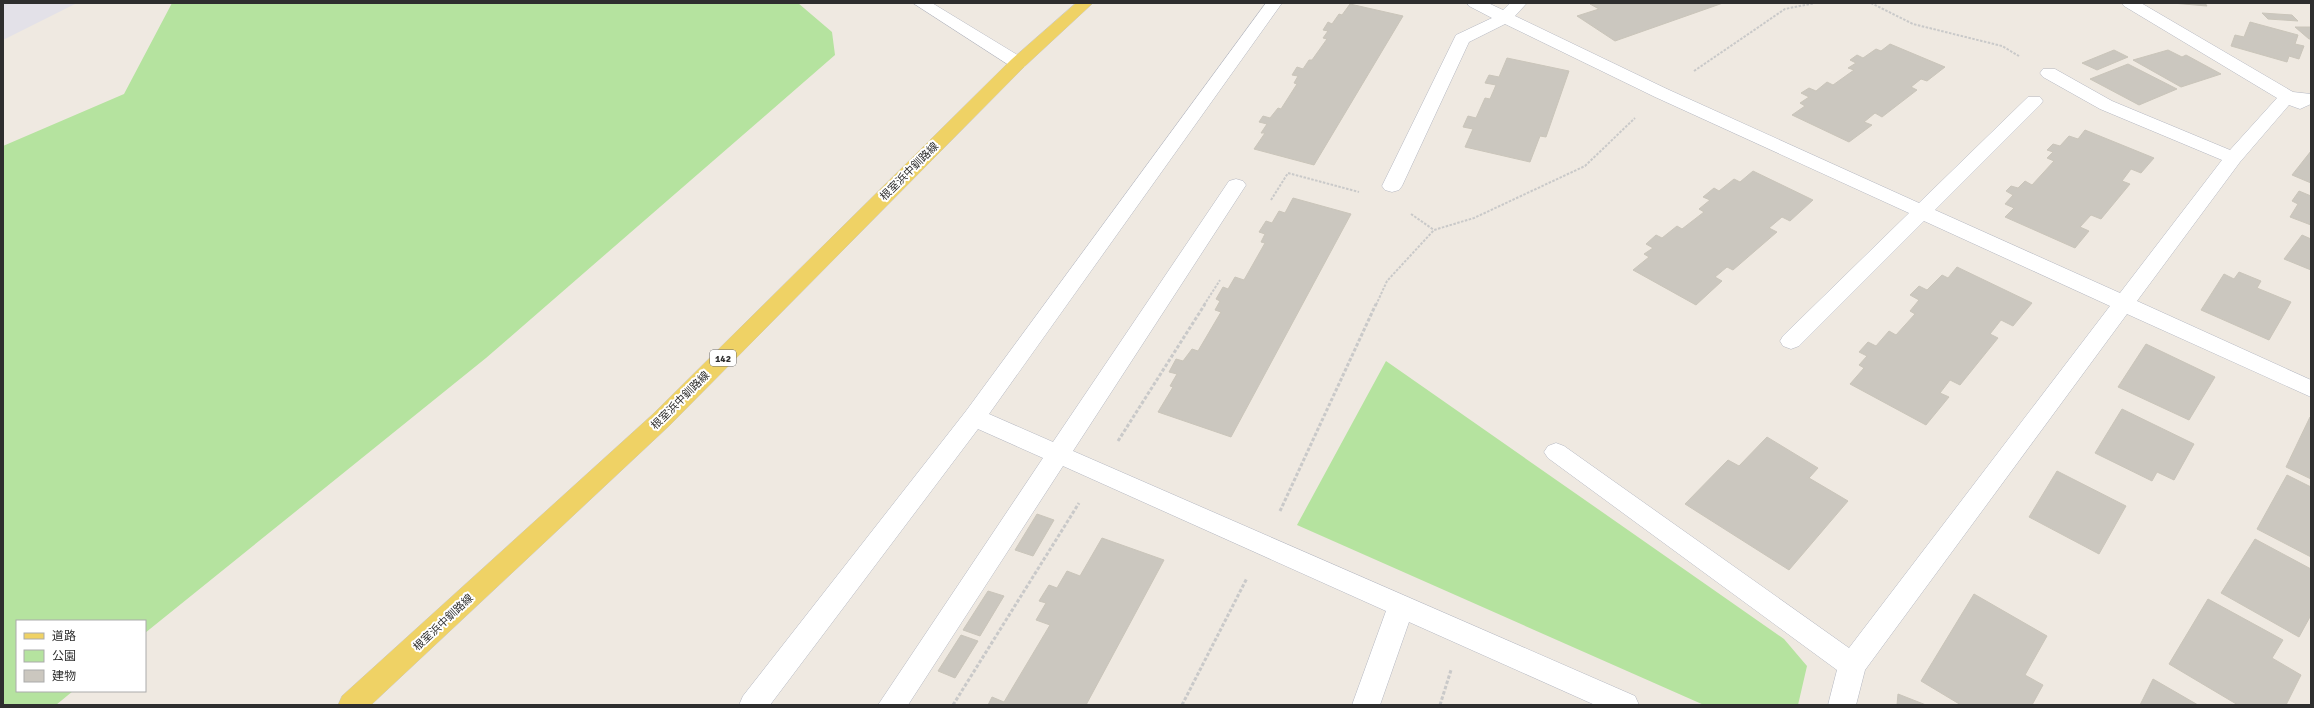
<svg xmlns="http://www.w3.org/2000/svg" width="2314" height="708" viewBox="0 0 2314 708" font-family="Signika,'Noto Sans JP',sans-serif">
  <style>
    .industrial { fill: #e3e1e8 }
    .green { fill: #b5e39f }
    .building { fill: #cbc7bf; stroke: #cac5ba }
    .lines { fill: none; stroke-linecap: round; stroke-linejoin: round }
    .minor-casing { stroke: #b4b7c1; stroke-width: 1 }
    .major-casing { stroke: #c9c9c9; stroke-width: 1 }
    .path-far1 { stroke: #c9c9c9; stroke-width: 2; stroke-dasharray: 2.5 1.5; stroke-linecap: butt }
    .path { stroke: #c9c9c9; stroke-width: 3; stroke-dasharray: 3.5 2; stroke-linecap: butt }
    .minor { fill: #fff; fill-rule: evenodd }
    .major { fill: #efd265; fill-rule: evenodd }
    .labels { text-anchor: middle; stroke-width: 4; stroke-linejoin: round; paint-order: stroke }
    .shield { fill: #fff; stroke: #6d6d6d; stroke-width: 1 }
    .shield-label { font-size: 10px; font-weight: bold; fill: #2e2e2e }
    .street-label { font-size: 11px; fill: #2e2e2e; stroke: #fff }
  </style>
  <rect width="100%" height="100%" fill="#efe9e1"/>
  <path class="industrial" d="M3,3H77L3,40Z"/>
  <path class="green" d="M172,3H798L832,32L835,55L486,358L145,633V621H17V691H73L56,705H3V146L124,94Z
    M1386,361L1784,639L1807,666L1798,705H1704L1297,525Z"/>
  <path class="building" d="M1608,3L1611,4L1723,3L1615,41L1577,16L1599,9L1590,4Z
    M2172,3H2205L2207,6Z
    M1350,4L1403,16L1314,165L1254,149L1265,133H1261L1267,124L1259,122L1263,116L1270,118L1278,108L1281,109L1297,84L1294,83L1298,76L1292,75L1297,67L1303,69L1309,60H1312L1327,39L1323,38L1328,31L1323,30L1328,22L1332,24L1339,14L1342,15Z
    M2262,13L2292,15L2298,21L2268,19Z
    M2250,22L2298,35L2295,44L2304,46L2299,59L2289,56L2287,62L2231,46L2235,35L2244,37Z
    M2295,27H2311V39H2309Z
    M1890,44L1945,67L1927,81L1921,79L1911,87L1917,90L1882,117L1875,113L1864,122L1872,125L1849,142L1792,115L1805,106L1800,103L1809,97L1801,93L1809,88L1816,91L1827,82L1833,85L1854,70L1848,68L1856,63L1850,60L1857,55L1863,58L1876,49L1881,51Z
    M2114,50L2128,57L2097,70L2082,63Z
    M2168,50L2182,57L2186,55L2221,74L2181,87L2133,60Z
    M1507,58L1569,71L1546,137L1540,136L1530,162L1465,147L1473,129L1463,127L1468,116L1476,118L1485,98L1490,99L1496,85L1485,83L1489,75L1499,77Z
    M2128,64L2177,89L2139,105L2090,79Z
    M2085,130L2154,158L2141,173L2131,169L2122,181L2130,184L2101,219L2091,215L2080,227L2089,231L2075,248L2005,217L2014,208L2005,204L2013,195L2006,191L2011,186L2018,188L2025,181L2032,185L2054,161L2047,158L2053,152L2047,150L2053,144L2060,146L2069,136L2078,139Z
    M2311,151V183L2292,175Z
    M1753,171L1813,200L1790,221L1782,217L1769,228L1777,232L1733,270L1727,267L1715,277L1722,281L1696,305L1633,270L1649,257L1644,254L1653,248L1646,244L1656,235L1662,238L1677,226L1682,229L1704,212L1699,209L1710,200L1703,197L1714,188L1719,191L1734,179L1740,182Z
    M2299,191L2311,196V225L2290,217L2298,204L2292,201Z
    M1293,198L1351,214L1231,437L1158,412L1173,387L1170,386L1177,374L1169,372L1176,359L1183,361L1192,349L1198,351L1221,312L1215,310L1220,301L1216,299L1223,287L1228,289L1235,277L1244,280L1265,243L1261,242L1265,234L1259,232L1266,221L1272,223L1279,211L1285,213Z
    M2302,235L2311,239V270L2284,259Z
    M1957,267L2032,303L2013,326L2001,320L1990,334L1998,338L1960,385L1950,380L1940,393L1949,397L1926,425L1850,384L1864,368L1859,365L1867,356L1859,352L1868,342L1876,346L1889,331L1896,335L1915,314L1910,311L1919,300L1910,295L1919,286L1927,290L1942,275L1948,278Z
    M2239,272L2261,281L2257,288L2291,302L2269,340L2201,310L2224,274L2234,279Z
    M2146,344L2215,377L2189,420L2118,387Z
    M2122,409L2194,444L2174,480L2157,472L2152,481L2095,453Z
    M2310,417H2311V479L2286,467Z
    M1767,437L1818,468L1809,478L1848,501L1789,570L1685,504L1728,460L1739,466Z
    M2057,471L2126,506L2099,554L2029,517Z
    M2287,475L2311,487V557L2257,529Z
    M1037,514L1054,520L1033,556L1015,550Z
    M1102,538L1164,560L1086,705H988L992,697L1004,702L1050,625L1036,620L1046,603L1039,601L1049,585L1057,588L1067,571L1080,576Z
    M2255,539L2311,569V615L2299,637L2221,593Z
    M988,591L1004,596L980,636L963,630Z
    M1974,594L2047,636L2025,675L2043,685L2032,705H1961L1921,681Z
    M2208,599L2283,640L2272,658L2301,675L2286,705H2238L2169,664Z
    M961,635L978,641L955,678L938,671Z
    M2153,679L2198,705H2140Z
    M1898,694L1926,705H1897Z"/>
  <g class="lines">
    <defs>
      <path id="minor" d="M913,3H932L1024,59L1027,63L1024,67H1012Z
        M1266,3H1282L989,414L1053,442L1229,181L1236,179L1243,181L1246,185L1073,451L1635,696L1639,705H1595L1409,622L1380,705H1352L1386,611L1063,466L908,705H878L1043,458L978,429L770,705H739L743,696L966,411Z
        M1467,3H1488L1503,10L1510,3H1527L1515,16L1667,89L1919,203L2028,97H2040L2043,101L2040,105L1935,210L2120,293L2222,160L2100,109L2043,77L2040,73L2043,69H2055L2112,101L2230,150L2277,98L2124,6L2122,3H2141L2293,92L2311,94V104L2300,109L2289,105L2240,162L2137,301L2311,380V397L2127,314L1865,670L1856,705H1828L1837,670L1548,458L1544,452L1548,446L1556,443L1564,446L1849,648L2110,306L1924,221L1799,346L1791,349L1783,346L1780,341L1783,336L1909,213L1655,97L1505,24L1469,42L1402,186L1399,190L1392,192L1385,190L1382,186L1454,39L1456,35L1492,18L1469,6Z"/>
      <path id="major" d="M1076,3H1093L1024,67L669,426L371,705H338L342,696L653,414L1012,59Z"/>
    </defs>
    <use href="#minor" class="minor-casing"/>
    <use href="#major" class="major-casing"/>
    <path class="path-far1" d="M1871,3L1913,24L2002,46L2019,56
      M1694,71L1785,9L1815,3
      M1271,200L1288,173L1359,192
      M1411,214L1434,230
      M1204,305L1220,280
      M1376,305L1387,281L1434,230L1474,218L1585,166L1635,118"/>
    <path class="path" d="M1118,441L1205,304
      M1280,511L1376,304
      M953,705L1079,503
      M1182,705L1247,578
      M1440,705L1451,670"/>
    <use href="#minor" class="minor"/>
    <use href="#major" class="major"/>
  </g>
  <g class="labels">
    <rect class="shield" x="710" y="350" width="26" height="16" rx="3"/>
    <g class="shield-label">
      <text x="723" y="362">142</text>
    </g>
    <g class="street-label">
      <text transform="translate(909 171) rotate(-45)" y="4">根室浜中釧路線</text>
      <text transform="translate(680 400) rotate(-45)" y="4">根室浜中釧路線</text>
      <text transform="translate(443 622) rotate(-43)" y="4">根室浜中釧路線</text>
    </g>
  </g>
  <rect width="2314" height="708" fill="none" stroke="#2e2e2e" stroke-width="8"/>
  <rect x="16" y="620" width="130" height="72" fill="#ffffff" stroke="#ababab"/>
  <rect x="24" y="633" width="20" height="6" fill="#efd265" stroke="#ababab"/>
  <text x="52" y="640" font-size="12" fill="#2e2e2e">道路</text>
  <rect x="24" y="650" width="20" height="12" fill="#b5e39f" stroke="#ababab"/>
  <text x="52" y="660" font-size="12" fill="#2e2e2e">公園</text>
  <rect x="24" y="670" width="20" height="12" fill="#cbc7bf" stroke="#ababab"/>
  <text x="52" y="680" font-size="12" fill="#2e2e2e">建物</text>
</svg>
